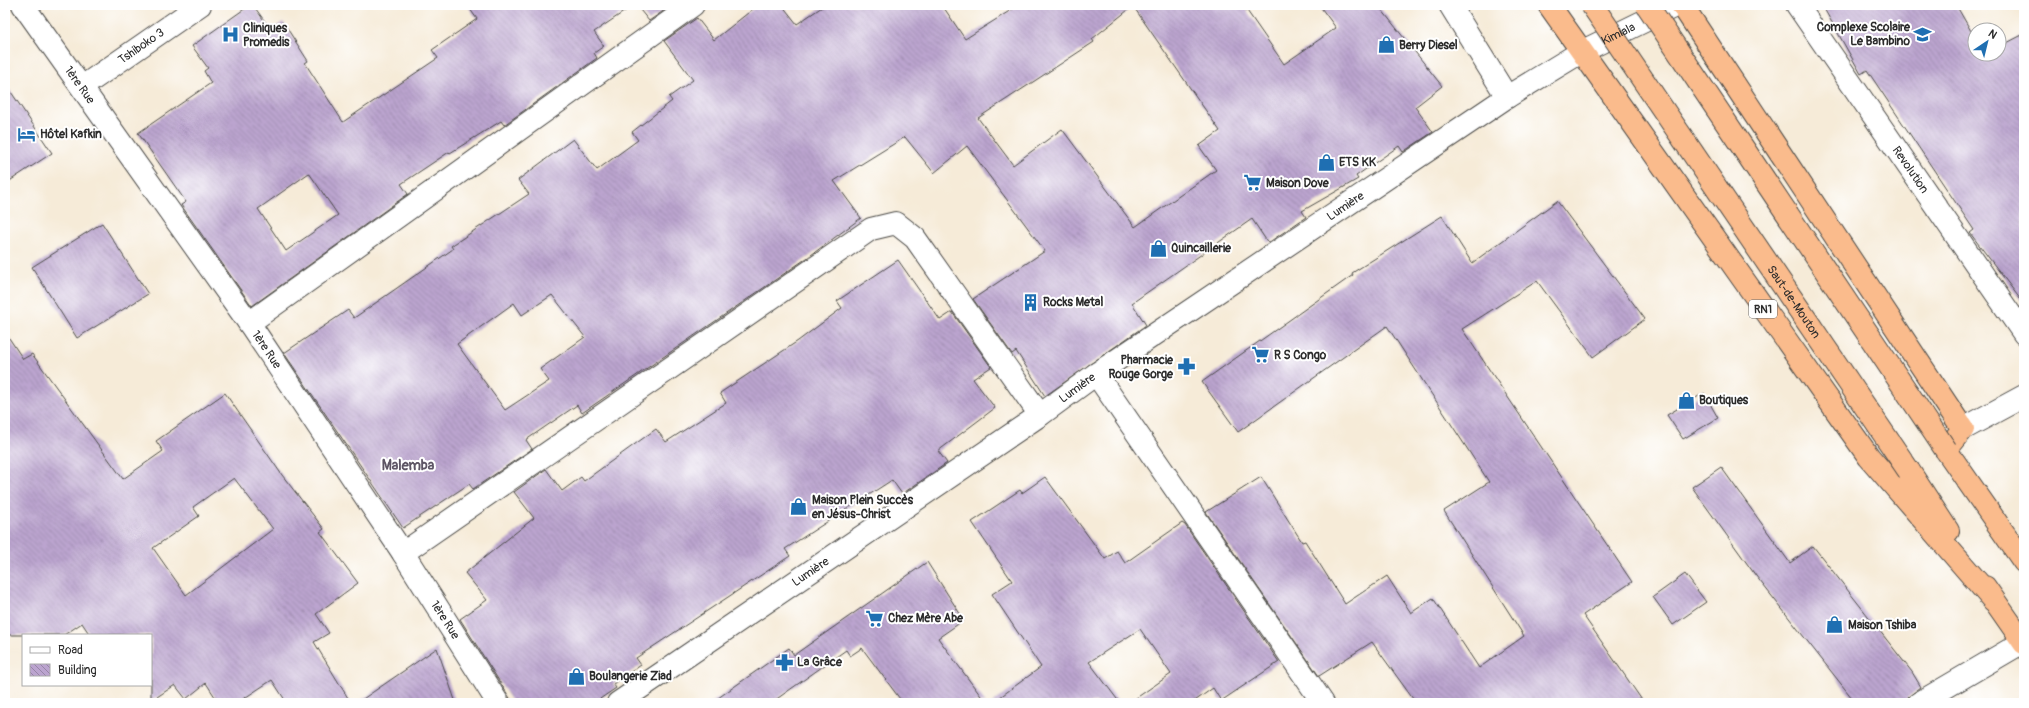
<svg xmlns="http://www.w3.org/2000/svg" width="2029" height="708" viewBox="0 0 2029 708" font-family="Pangolin,sans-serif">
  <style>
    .building { fill: url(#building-back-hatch); fill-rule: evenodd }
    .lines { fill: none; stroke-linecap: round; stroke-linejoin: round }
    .minor-casing { stroke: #494845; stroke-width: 24 }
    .highway-casing { stroke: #494845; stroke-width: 24 }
    .minor { stroke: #fff; stroke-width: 22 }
    .highway { stroke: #fabb8c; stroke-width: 22 }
    .highway-bridge-casing { stroke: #494845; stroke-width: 24; stroke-linecap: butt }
    .highway-bridge { stroke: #fabb8c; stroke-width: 22 }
    .labels { text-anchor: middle; stroke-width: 4; stroke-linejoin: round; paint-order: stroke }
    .shield { fill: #fff; stroke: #6b6b6b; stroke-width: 1 }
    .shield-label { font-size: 11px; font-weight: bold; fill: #2b2b2b }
    .poi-label { font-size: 12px; font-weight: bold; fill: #2b2b2b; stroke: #fff; text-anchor: start }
    .street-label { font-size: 12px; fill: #2b2b2b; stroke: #fff }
    .quarter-label { font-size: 14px; font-weight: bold; fill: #5d5564; stroke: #fff }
  </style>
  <defs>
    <pattern id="building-back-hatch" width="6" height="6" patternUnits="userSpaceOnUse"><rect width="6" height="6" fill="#bba4cf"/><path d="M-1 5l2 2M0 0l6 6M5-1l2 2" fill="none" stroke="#9886a8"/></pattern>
  </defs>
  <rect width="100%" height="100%" fill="#fff"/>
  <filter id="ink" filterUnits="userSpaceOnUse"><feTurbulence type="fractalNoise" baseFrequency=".025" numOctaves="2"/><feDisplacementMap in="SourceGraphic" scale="8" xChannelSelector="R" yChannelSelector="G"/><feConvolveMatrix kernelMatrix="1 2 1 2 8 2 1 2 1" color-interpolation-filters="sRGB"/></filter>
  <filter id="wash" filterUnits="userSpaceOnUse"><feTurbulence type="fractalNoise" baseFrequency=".012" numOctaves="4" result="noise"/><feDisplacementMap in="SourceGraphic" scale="16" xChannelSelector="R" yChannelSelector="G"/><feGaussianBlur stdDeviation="0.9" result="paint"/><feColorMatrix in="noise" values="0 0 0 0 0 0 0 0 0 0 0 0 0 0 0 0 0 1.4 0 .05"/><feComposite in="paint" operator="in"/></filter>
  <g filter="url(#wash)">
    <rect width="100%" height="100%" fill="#f6ebd8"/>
    <g id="blocks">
      <path class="building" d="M250,5H253L271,30L283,22L308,61L305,63L343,122L438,58L432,50L477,19L467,5H634L594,32L604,46L594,53L597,58L504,125L501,121L450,153L449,152L401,184L408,194L252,306L181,205L186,202L138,133L211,83L204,71L208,68L192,46ZM309,173L338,215L286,251L258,209Z
        M636,5H672L649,21Z
        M758,5H782L797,24L825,5H942L965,39L1019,5H1243L1284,64L1336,28L1319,5H1378L1442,86L1415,107L1433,132L1403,152L1399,146L1356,176L1358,179L1302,211L1306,217L1268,243L1252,219L1132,303L1146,325L1045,396L1016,351L1012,354L973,299L1045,251L967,146L934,173L905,137L834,181L861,218L807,258L582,413L577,405L526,440L532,449L473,489L469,484L403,528L284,353L348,310L354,318L453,249L451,246L529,194L518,180L573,139L597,170L638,140L632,132L672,101L669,97L693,80L664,41L697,18L714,40ZM1133,6L1220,131L1199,146L1216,170L1135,227L1062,129L1013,165L978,118L1094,42L1092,39ZM552,295L585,337L540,369L549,381L505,410L457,344L514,303L522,315Z
        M1822,5H1956L1975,38V54H1999V47L2024,34V304L1970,233L1974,230L1867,70L1861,74Z
        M5,83L52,153L5,184Z
        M1557,201L1645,319L1593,357L1537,281L1462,329L1632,582L1583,615L1644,703H1416L1372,642L1319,676L1206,512L1261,477L1302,542L1305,541L1345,604L1387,576L1411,613L1433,598L1479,668L1524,636L1444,511L1489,482L1387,326L1238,432L1202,382L1353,275L1352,273L1442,216L1472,263Z
        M102,223L148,294L77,338L32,267Z
        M898,260L940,320L952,312L991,367L973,379L995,408L938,451L947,463L902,494L892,480L785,549L790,556L636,658L641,665L613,684L616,688L594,703H513L460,619L487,600L465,573L534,518L514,492L546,469L562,491L581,477L584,481L656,429L666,442L726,403L720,393L798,341L842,308L837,301Z
        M5,332L23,359L32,354L123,479L163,451L156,441L225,393L282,475L324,529L320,532L358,583L316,614L329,633L314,642L351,703H287L272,680L237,703H219L206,683L186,699L175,685L151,701V635H90L82,623L64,635H5ZM234,478L273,529L186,595L153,548L199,516L193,507Z
        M1704,393L1718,418L1683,439L1667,415Z
        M1721,467L1790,563L1813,546L1912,672L1921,687L1908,697L1907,703H1856L1756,576L1692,487Z
        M1045,477L1105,559L1117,551L1125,563L1182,523L1185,525L1279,662L1221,701L1213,688L1192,703H1129L1171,674L1140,629L1089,662L1120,703H992L1041,667L992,594L1012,581L972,522L1020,490L1022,493Z
        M927,562L964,620L938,638L986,703H903L862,648L850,656L846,650L771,703H711L789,648L794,655Z
        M1685,574L1706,602L1673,625L1653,597Z
        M437,648L456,703H357Z"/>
    </g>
  </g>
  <g filter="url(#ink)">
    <use href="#blocks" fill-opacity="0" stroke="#494845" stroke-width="1"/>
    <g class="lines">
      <defs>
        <g id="minor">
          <path id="s1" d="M23,5L249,323L403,553L498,703"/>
          <path d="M1450,5L1507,97"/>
          <path id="s2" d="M1797,5L2024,334"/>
          <path id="s3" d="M82,87L200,5"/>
          <path d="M249,323L693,5"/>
          <path d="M1096,374L1323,703"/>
          <path d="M1963,429L2024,396"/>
          <path d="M403,553L871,229L896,223L915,238L1040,415"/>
          <path id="s4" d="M618,703L1040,415L1096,374L1507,97L1581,52L1677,5"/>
          <path d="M1919,703L2023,642"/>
        </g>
        <path id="highway" d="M1549,5L1869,457L1993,600
          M1682,5L1963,429L1946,450L2024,562
          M1909,471L1948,531
          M1985,587L2024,643"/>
      </defs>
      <use href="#minor" class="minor-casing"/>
      <use href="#highway" class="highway-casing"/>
      <use href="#minor" class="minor"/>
      <use href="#highway" class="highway"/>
      <defs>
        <g id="highway-bridge">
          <path id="s5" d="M1592,5L1909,471"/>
          <path d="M1647,5L1946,450"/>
        </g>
      </defs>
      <use href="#highway-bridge" class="highway-bridge-casing"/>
      <use href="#highway-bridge" class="highway-bridge"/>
    </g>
  </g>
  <defs>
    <symbol id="school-bare" viewBox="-9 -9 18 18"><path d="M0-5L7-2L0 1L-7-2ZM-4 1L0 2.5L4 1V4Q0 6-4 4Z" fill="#1f6fb2" stroke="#fff" stroke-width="2.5" paint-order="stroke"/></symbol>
    <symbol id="hospital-bare" viewBox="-9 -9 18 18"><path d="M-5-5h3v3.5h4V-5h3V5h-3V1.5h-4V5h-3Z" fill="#1f6fb2" stroke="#fff" stroke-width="2.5" paint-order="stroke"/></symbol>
    <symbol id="shop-bare" viewBox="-9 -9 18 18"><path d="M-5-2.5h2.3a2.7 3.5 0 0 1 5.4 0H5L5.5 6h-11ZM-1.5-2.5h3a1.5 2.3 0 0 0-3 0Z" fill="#1f6fb2" stroke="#fff" stroke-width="2.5" paint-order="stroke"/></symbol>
    <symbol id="hotel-bare" viewBox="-9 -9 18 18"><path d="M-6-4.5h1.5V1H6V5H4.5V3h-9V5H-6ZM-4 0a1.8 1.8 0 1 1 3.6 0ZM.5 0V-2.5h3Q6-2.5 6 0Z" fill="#1f6fb2" stroke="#fff" stroke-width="2.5" paint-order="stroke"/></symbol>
    <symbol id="supermarket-bare" viewBox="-9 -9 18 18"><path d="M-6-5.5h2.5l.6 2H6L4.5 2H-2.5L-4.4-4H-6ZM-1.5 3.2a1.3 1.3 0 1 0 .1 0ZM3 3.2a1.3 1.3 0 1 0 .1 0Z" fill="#1f6fb2" stroke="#fff" stroke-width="2.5" paint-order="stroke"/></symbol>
    <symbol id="building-bare" viewBox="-9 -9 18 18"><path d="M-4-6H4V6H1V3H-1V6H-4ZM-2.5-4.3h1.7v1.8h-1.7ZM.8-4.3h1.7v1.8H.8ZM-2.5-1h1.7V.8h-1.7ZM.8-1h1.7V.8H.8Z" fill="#1f6fb2" stroke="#fff" stroke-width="2.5" paint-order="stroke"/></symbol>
    <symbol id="pharmacy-bare" viewBox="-9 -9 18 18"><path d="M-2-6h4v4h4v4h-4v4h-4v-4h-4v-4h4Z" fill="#1f6fb2" stroke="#fff" stroke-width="2.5" paint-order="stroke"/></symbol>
  </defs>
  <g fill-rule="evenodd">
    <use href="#school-bare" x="1910" y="22" width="25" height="25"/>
    <use href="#hospital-bare" x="218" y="22" width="25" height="25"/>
    <use href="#shop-bare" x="1374" y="32" width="25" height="25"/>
    <use href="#hotel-bare" x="14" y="122" width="25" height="25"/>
    <use href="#shop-bare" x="1314" y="150" width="25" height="25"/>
    <use href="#supermarket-bare" x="1240" y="170" width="25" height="25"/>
    <use href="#shop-bare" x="1146" y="236" width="25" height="25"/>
    <use href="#building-bare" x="1018" y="290" width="25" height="25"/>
    <use href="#supermarket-bare" x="1248" y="342" width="25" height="25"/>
    <use href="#pharmacy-bare" x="1174" y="354" width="25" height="25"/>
    <use href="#shop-bare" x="1674" y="388" width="25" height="25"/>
    <use href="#shop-bare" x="786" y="494" width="25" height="25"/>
    <use href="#supermarket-bare" x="862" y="606" width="25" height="25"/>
    <use href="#shop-bare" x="1822" y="612" width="25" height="25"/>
    <use href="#pharmacy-bare" x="772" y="650" width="25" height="25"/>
    <use href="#shop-bare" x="564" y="664" width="25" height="25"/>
  </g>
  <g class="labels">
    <rect class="shield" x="1749" y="300" width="28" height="18" rx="3"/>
    <g class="shield-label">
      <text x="1763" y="313">RN1</text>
    </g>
    <g class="poi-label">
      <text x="1910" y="31" text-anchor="end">Complexe Scolaire<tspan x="1910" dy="14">Le Bambino</tspan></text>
      <text x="243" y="32">Cliniques<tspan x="243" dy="14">Promedis</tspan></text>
      <text x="1399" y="49">Berry Diesel</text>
      <text x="40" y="138">Hôtel Kafkin</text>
      <text x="1339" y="166">ETS KK</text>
      <text x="1266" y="187">Maison Dove</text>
      <text x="1171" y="252">Quincaillerie</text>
      <text x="1043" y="306">Rocks Metal</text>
      <text x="1274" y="359">R S Congo</text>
      <text x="1173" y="364" text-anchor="end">Pharmacie<tspan x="1173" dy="14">Rouge Gorge</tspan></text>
      <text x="1699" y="404">Boutiques</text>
      <text x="812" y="504">Maison Plein Succès<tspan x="812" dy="14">en Jésus-Christ</tspan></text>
      <text x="888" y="622">Chez Mère Abe</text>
      <text x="1848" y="629">Maison Tshiba</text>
      <text x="797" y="666">La Grâce</text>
      <text x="589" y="680">Boulangerie Ziad</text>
    </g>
    <g class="street-label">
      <text dy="4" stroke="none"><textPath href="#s4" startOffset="1204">Kimiala</textPath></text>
      <text dy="4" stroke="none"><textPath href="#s3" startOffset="72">Tshiboko 3</textPath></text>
      <text dy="4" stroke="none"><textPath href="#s1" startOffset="98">1ère Rue</textPath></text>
      <text dy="4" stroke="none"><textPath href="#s2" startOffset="200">Revolution</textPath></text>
      <text dy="4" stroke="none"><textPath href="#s4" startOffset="881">Lumière</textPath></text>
      <text dy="4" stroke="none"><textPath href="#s5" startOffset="359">Saut-de-Mouton</textPath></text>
      <text dy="4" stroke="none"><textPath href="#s1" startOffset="422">1ère Rue</textPath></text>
      <text dy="4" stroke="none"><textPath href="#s4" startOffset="557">Lumière</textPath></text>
      <text dy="4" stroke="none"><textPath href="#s4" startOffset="233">Lumière</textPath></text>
      <text dy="4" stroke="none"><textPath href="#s1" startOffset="746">1ère Rue</textPath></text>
    </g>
    <g class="quarter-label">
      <text x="408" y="470">Malemba</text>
    </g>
  </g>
  <rect width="2029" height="708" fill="none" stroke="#fff" stroke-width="20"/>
  <rect x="22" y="634" width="130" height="52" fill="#ffffff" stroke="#aaaaaa"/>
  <rect x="30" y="647" width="20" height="6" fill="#ffffff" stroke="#aaaaaa"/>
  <text x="58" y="654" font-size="12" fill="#2b2b2b">Road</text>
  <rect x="30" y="664" width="20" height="12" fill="url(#building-back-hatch)" stroke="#aaaaaa"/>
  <text x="58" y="674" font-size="12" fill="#2b2b2b">Building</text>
  <g transform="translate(1987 42) rotate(35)"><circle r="19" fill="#ffffff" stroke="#aaaaaa"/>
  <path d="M0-3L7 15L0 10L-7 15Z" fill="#1f6fb2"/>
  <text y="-6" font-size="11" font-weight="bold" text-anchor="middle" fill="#2b2b2b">N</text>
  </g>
</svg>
